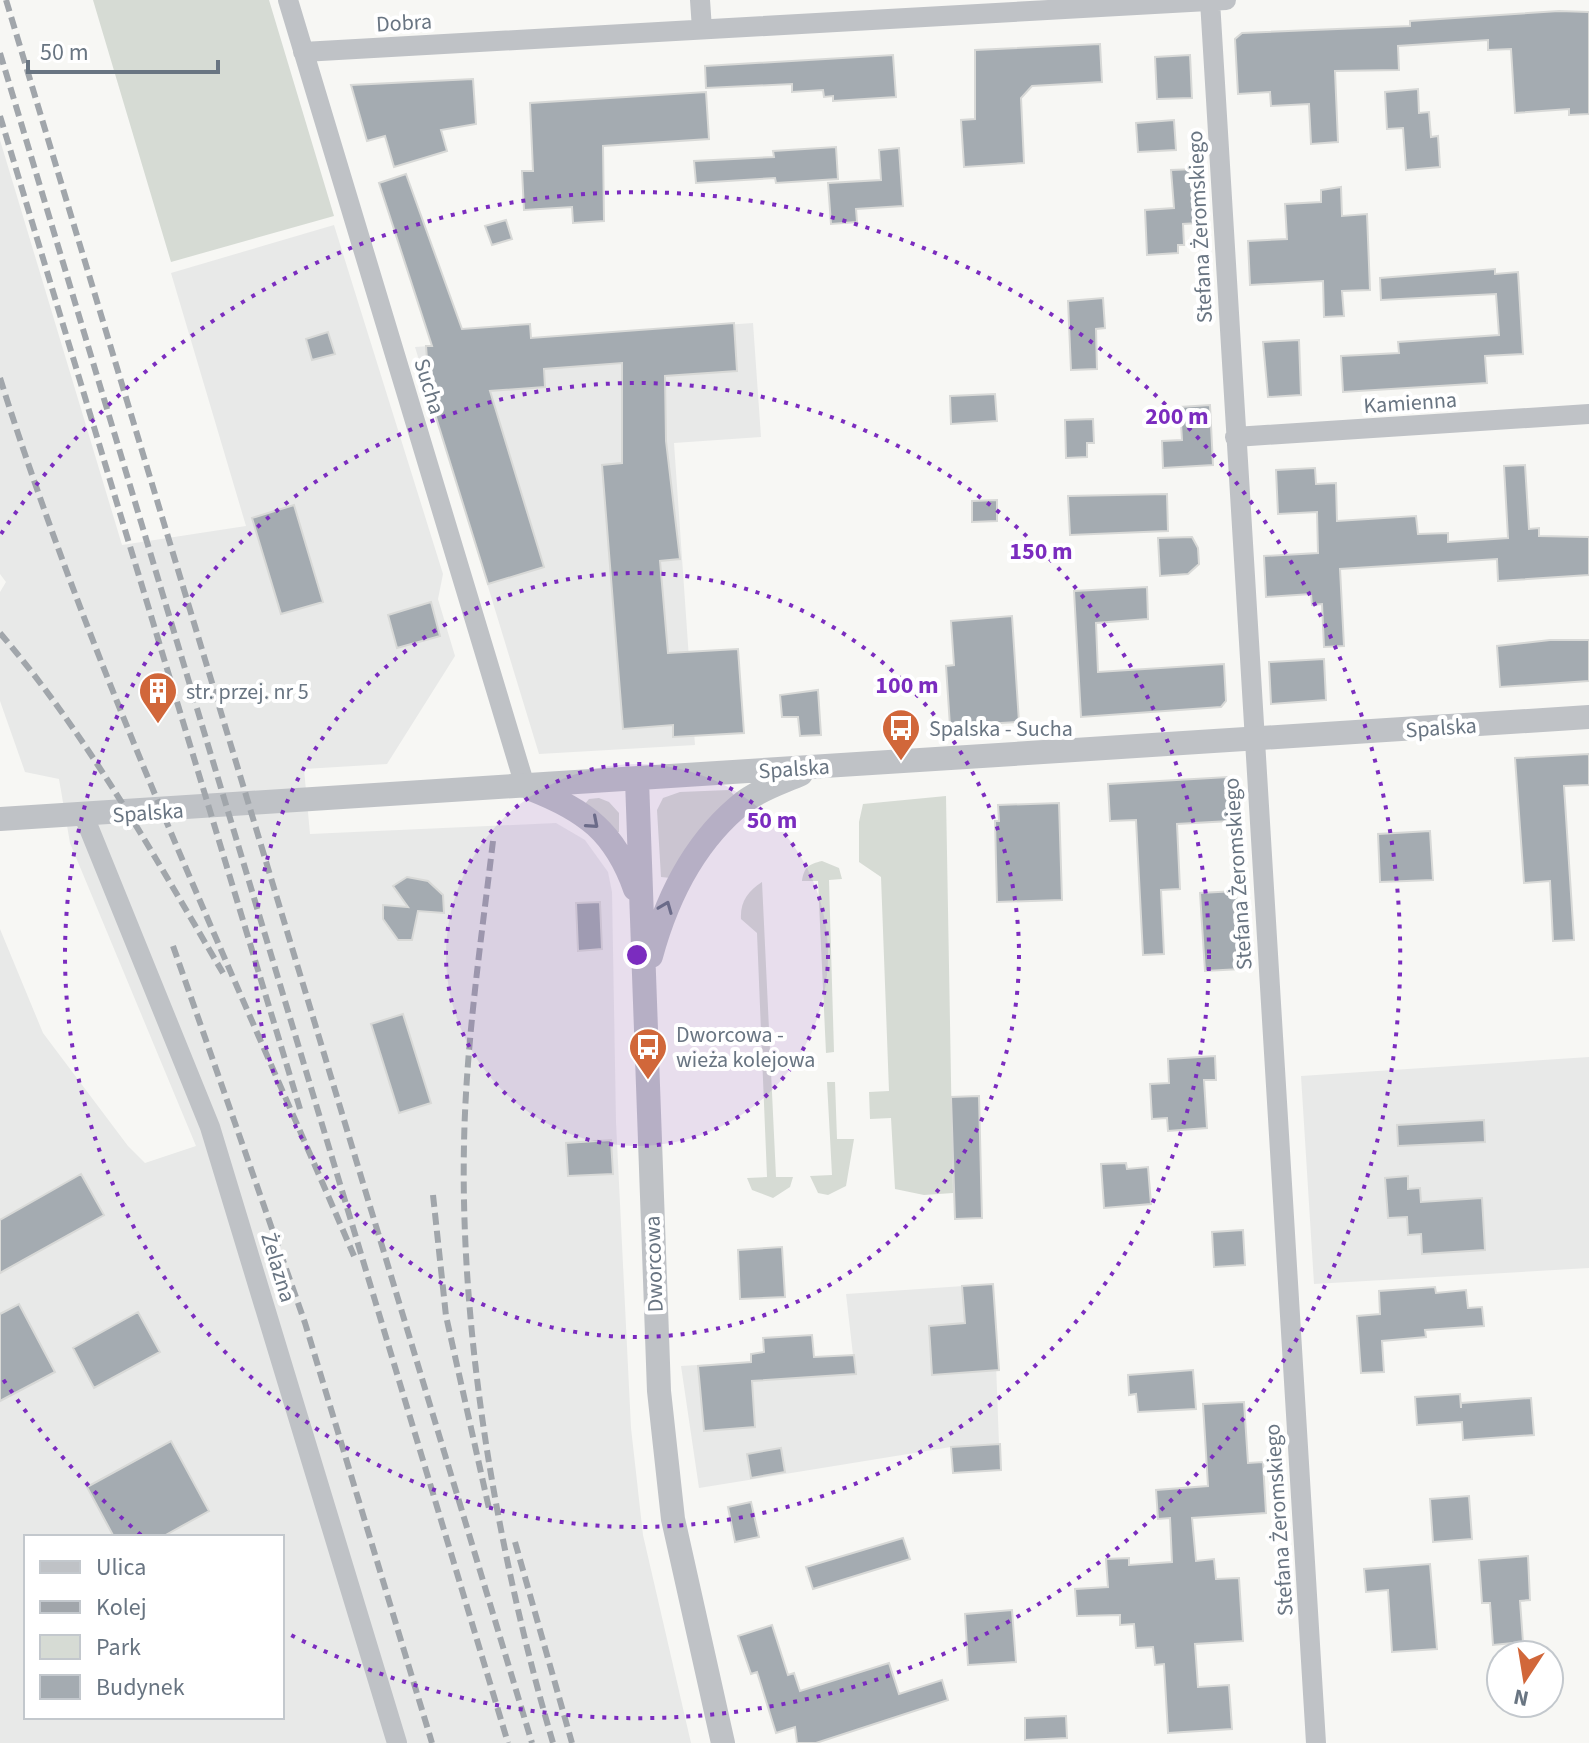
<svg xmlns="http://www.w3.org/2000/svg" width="1589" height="1743" viewBox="0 0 1589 1743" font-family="'Source Sans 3',sans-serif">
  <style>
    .built { fill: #e8e9e8; fill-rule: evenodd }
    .green { fill: #d6dbd4 }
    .building { fill: #a4abb1; stroke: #d8d9d7; stroke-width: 2 }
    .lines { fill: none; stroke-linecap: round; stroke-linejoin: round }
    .minor { stroke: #bfc2c6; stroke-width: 20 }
    .tertiary { stroke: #bfc2c6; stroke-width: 24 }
    .rail { stroke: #a1a6ab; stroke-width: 6; stroke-dasharray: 12 6; stroke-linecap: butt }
    .oneway { stroke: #697582 }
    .ring { fill: none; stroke: #7b2cbf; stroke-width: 4; stroke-dasharray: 4 8 }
    .labels { text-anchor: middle; stroke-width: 8; stroke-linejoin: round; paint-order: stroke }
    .street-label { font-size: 22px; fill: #697582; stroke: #fff }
    .poi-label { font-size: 22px; fill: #697582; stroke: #fff; text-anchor: start }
    .centre { fill: #7b2cbf; stroke: #fff; stroke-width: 4 }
    .ring-label { font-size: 24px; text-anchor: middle; font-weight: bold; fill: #7b2cbf; stroke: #fff; stroke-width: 8; stroke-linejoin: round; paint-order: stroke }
  </style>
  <rect width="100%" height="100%" fill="#f7f7f4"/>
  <path class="built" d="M0,140L122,545L246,526L171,273L334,225L443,574L438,599L455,656L387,764L304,769L310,834L556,823L585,840L608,872L612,892L616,1122L631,1428L643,1535L691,1743H0V929L43,1033L128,1146L145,1163L196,1146L70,843L59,779L25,772L0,701V592L6,582L0,574ZM26,1537H282V1717H26Z
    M753,323L761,437L674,443L695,745L539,754L415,347Z
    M1589,1057V1268L1314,1284L1301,1076Z
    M993,1284L999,1444L951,1447L699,1488L681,1366L853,1355L846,1294Z"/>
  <path class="green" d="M93,0H269L334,216L171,262Z
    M729,790L736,797L671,878L661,877L657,810L663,798L680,792Z
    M946,796L953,1193L924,1195L895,1189L891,1118L870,1119L869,1092L889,1091L881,877L859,862V822L863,804Z
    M599,798L609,802L619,813V832L615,833L584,805L589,799Z
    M822,861L839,868L842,879L829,880L834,1052L826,1053L818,881H802C804,867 809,864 822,861Z
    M762,882L776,1177H793L790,1187L773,1198L752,1190L747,1178L767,1177L757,933L741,919C740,902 748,891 762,882Z
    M827,1082H835L837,1139H854L846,1186L828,1195L818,1193L810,1176L832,1175Z"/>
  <path class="building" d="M1559,11L1589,12V114L1569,115V109L1515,113L1511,49L1488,50V40L1398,46L1399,70L1335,71L1338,142L1311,144L1309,104L1271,106L1270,92L1238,94L1235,39L1242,33L1410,26V21Z
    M1100,44L1102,82L1032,86L1021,98L1024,163L964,167L961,120L975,119V50Z
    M893,55L896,97L833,101V96L824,97L823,90L792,92V84L706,88L705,66Z
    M1190,55L1192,98L1157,99L1155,57Z
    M473,79L476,124L441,130L447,151L394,167L385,136L367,141L351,85Z
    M1418,89L1419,113L1429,112L1431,137L1438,136L1440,167L1406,170L1403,128L1387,129L1385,92Z
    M706,92L709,139L603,146L604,221L573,223L572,207L524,210L522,171H533L530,103Z
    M1174,120L1176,150L1138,152L1136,123Z
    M836,147L838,179L776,183L775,178L696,183L694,161L774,157L773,151Z
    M899,148L903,206L856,209L857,222L831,224L828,183L881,180L879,150Z
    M1196,169L1199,223L1183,224L1184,245H1178V253L1147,255L1145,210L1174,208L1171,170Z
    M406,174L462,329L530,324L531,338L734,323L737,371L665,376L666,441L680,559L660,561L668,653L738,649L744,733L673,737V725L623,729L602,465L622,463V363L544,369L545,387L490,391L544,567L488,584L430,398L426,346H432L379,183Z
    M1341,187L1342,216L1367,214L1370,290L1342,291L1344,316L1324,317L1323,281L1250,285L1248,241L1287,239L1285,204L1321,202V190Z
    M506,220L512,239L492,245L485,226Z
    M1495,269V274L1518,272L1523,354L1485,356L1487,383L1343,392L1341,356L1399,353L1398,342L1499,335L1496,294L1381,300L1380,278Z
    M1103,298L1105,328L1096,329L1097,369L1071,370L1068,301Z
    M328,332L335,354L312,360L306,339Z
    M1299,340L1301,395L1268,397L1263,342Z
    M995,394L997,421L951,424L950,396Z
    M1210,405L1213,465L1163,468L1162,441L1182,440L1180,407Z
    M1093,419L1094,443H1087V457L1066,458L1065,420Z
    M1525,465L1529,529L1539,528V536L1589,537V575L1498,581L1497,559L1340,569L1344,646L1324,647L1322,604L1312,605L1311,594L1266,597L1264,556L1318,553L1317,512L1278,514L1276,470L1315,468L1316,484L1336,483L1337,521L1416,516L1418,534L1448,533V542L1508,538L1504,466Z
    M1167,494L1168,531L1070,535L1068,496Z
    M997,500V521L972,522V501Z
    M294,505L323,602L281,614L252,518Z
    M1192,537L1198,548L1199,564L1188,574L1160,576L1158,538Z
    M1147,587L1148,619L1096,623L1098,672L1224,664L1226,701L1221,707L1081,717L1074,591Z
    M431,602L440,636L397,648L388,615Z
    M1012,616L1019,722L950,726L946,666L954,665L951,621Z
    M1550,640H1589V681L1500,687L1497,646Z
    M1324,659L1326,700L1271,704L1269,662Z
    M818,690L821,735L800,736L798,717H782L780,695Z
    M1589,754V785L1564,786L1574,940L1553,941L1550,881L1524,883L1515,758Z
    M1228,777L1230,821L1177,824L1180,889L1161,890L1164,954L1143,955L1136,820L1110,821L1108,784Z
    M1059,803L1062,900L997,902L995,821H999L998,805Z
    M1430,831L1433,880L1380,882L1378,834Z
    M407,877L428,881L443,895L444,913L418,911L412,940H398L383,919V905L408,907L393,886Z
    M1236,891L1241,969L1205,971L1200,893Z
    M600,902L602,949L578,951L576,903Z
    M403,1014L431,1103L399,1113L371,1024Z
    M1215,1056L1216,1080H1204L1207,1128L1168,1131L1167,1118L1152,1119L1150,1084L1169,1083L1168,1059Z
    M979,1096L982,1218L955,1219L951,1097Z
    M1484,1120L1485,1142L1398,1146L1397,1125Z
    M611,1140L613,1174L568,1176L566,1143Z
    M1126,1163L1127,1169L1148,1167L1151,1204L1104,1208L1101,1164Z
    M81,1174L104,1215L0,1273V1220Z
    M1408,1176V1189L1420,1188L1421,1202L1482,1198L1485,1250L1422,1254L1421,1234L1408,1235L1407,1217L1388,1218L1385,1178Z
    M1243,1230L1245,1265L1214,1267L1212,1232Z
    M782,1247L785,1297L740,1299L738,1250Z
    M993,1284L999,1370L932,1375L929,1326L965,1323L962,1286Z
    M1435,1287L1436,1293L1466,1290L1468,1308L1482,1307L1484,1326L1425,1330L1426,1337L1382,1341L1384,1372L1361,1373L1357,1316L1380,1314L1379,1291Z
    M19,1304L55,1372L0,1401V1314Z
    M138,1312L160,1352L94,1388L73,1348Z
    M812,1335L814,1357L854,1355L856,1374L752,1381L755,1427L704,1431L698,1366L751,1362V1354L764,1352L763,1338Z
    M1193,1370L1196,1409L1138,1412L1136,1394L1129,1395L1128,1375Z
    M1460,1394L1461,1408V1403L1531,1398L1534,1435L1463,1440L1462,1422L1417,1425L1415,1397Z
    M1244,1402L1248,1463L1263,1462L1266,1513L1192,1518L1196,1561L1214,1559L1216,1579L1239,1578L1243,1641L1195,1644L1198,1687L1229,1685L1232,1729L1168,1733L1164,1664L1155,1665L1153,1647L1136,1648L1134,1624L1120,1625V1615L1077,1616L1075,1589L1108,1587L1106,1559L1129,1558V1565L1172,1562L1170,1518L1158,1519L1156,1490L1208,1486L1203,1404Z
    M171,1441L209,1511L162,1537H114L87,1487Z
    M1000,1444L1001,1470L953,1473L951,1447Z
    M781,1448L785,1472L751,1478L747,1454Z
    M1469,1496L1472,1539L1433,1542L1430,1499Z
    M751,1502L759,1537L735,1542L728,1507Z
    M903,1538L910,1559L813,1589L806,1567Z
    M1528,1556L1530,1600L1520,1601L1523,1642L1493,1645L1490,1603H1482L1479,1560Z
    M1430,1564L1437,1649L1392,1652L1388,1590L1366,1592L1364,1569Z
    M1012,1610L1016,1662L968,1665L965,1614Z
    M772,1625L788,1675L794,1673L800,1691L889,1663L899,1694L942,1680L948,1700L816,1743H797L795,1727L776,1733L757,1672L751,1674L738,1636Z
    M1066,1716L1067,1738L1025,1740V1718Z"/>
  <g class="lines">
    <path class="minor" d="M288,0L525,786
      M700,0L702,29
      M1210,1L1316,1743
      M303,52L1226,0
      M1235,437L1589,414
      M84,816L210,1127L397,1743"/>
    <path class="tertiary" d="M637,780L659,1391L673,1519L723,1743
      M531,789C585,810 615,832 635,889
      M0,819L1589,717
      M651,956C667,897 695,840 745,801C761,789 783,782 801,774"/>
    <path class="rail" d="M6,0L532,1743
      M0,53L508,1743
      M0,116L300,1109
      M0,378C95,679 230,966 354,1256
      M0,633C89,737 154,856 223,973
      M493,841C481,942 466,1042 464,1144C460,1338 498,1556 553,1743
      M173,946L305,1323L432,1743
      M433,1195L446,1316L490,1513
      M515,1542L572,1743"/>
  </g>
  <defs><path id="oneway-chevron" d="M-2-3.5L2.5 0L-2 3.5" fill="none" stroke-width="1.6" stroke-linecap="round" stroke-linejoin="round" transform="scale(2)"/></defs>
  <g class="oneway">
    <use href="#oneway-chevron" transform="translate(593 823) rotate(41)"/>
    <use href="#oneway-chevron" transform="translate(666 907) rotate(-68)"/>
  </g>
  <circle cx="637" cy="955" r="191" fill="#7b2cbf" fill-opacity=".12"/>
  <g class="ring">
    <circle cx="637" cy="955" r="191"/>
    <circle cx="637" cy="955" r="382"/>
    <circle cx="637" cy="955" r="572"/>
    <path d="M141 1535A763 763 0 0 1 1 1376M1 534A763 763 0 1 1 285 1632"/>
  </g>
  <defs>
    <symbol id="building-pin" viewBox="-11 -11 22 30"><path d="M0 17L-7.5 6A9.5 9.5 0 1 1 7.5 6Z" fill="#d1673a" stroke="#fff"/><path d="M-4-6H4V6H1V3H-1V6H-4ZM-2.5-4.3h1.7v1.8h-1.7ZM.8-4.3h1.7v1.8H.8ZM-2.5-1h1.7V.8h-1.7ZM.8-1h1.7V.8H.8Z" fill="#fff"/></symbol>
    <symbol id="bus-pin" viewBox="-11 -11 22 30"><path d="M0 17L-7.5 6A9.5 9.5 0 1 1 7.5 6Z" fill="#d1673a" stroke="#fff"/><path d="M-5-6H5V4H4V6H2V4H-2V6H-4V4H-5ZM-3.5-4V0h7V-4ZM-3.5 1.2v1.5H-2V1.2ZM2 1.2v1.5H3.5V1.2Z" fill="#fff"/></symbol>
  </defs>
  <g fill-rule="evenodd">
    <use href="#building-pin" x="136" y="669" width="44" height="60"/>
    <use href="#bus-pin" x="879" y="706" width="44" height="60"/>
    <use href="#bus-pin" x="626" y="1025" width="44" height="60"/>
  </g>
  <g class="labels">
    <g class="street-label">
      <text transform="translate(404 22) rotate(-3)" y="8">Dobra</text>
      <text transform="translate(1199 227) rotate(-93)" y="8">Stefana Żeromskiego</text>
      <text transform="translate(430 386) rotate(73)" y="8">Sucha</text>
      <text transform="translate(1410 402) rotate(-4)" y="8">Kamienna</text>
      <text transform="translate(1441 727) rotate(-4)" y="8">Spalska</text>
      <text transform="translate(794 768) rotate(-4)" y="8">Spalska</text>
      <text transform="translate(148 812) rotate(-4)" y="8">Spalska</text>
      <text transform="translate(1237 874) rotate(-94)" y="8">Stefana Żeromskiego</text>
      <text transform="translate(653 1264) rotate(-92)" y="8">Dworcowa</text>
      <text transform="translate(279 1267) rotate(73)" y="8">Żelazna</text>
      <text transform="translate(1278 1520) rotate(-94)" y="8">Stefana Żeromskiego</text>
    </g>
    <g class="poi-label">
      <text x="186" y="699">str. przej. nr 5</text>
      <text x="929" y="736">Spalska - Sucha</text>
      <text x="676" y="1042">Dworcowa -<tspan x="676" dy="25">wieża kolejowa</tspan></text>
    </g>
  </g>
  <circle cx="637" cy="955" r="12" class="centre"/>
  <g class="ring-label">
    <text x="1177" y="424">200 m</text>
    <text x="1041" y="559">150 m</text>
    <text x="907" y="693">100 m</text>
    <text x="772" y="828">50 m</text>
  </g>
  <rect x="24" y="1535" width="260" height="184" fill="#ffffff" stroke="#c3c8cd" stroke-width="2"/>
  <rect x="40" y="1561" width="40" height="12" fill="#bfc2c6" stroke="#c3c8cd" stroke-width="2"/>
  <text x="96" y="1575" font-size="24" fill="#697582">Ulica</text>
  <rect x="40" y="1601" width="40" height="12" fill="#a1a6ab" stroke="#c3c8cd" stroke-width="2"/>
  <text x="96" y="1615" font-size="24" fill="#697582">Kolej</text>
  <rect x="40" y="1635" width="40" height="24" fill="#d6dbd4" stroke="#c3c8cd" stroke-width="2"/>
  <text x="96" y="1655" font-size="24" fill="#697582">Park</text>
  <rect x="40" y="1675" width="40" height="24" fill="#a4abb1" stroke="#c3c8cd" stroke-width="2"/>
  <text x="96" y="1695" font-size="24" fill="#697582">Budynek</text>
  <g transform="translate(1525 1679) rotate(192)"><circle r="38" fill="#ffffff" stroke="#c3c8cd" stroke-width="2"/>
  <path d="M0-6L14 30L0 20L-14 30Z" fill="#d1673a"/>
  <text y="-12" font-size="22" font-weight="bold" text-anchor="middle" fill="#697582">N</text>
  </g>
  <path d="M28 60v12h190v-12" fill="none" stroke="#697582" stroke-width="4"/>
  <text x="40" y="60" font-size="24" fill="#697582" stroke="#ffffff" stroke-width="6" paint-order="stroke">50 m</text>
</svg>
